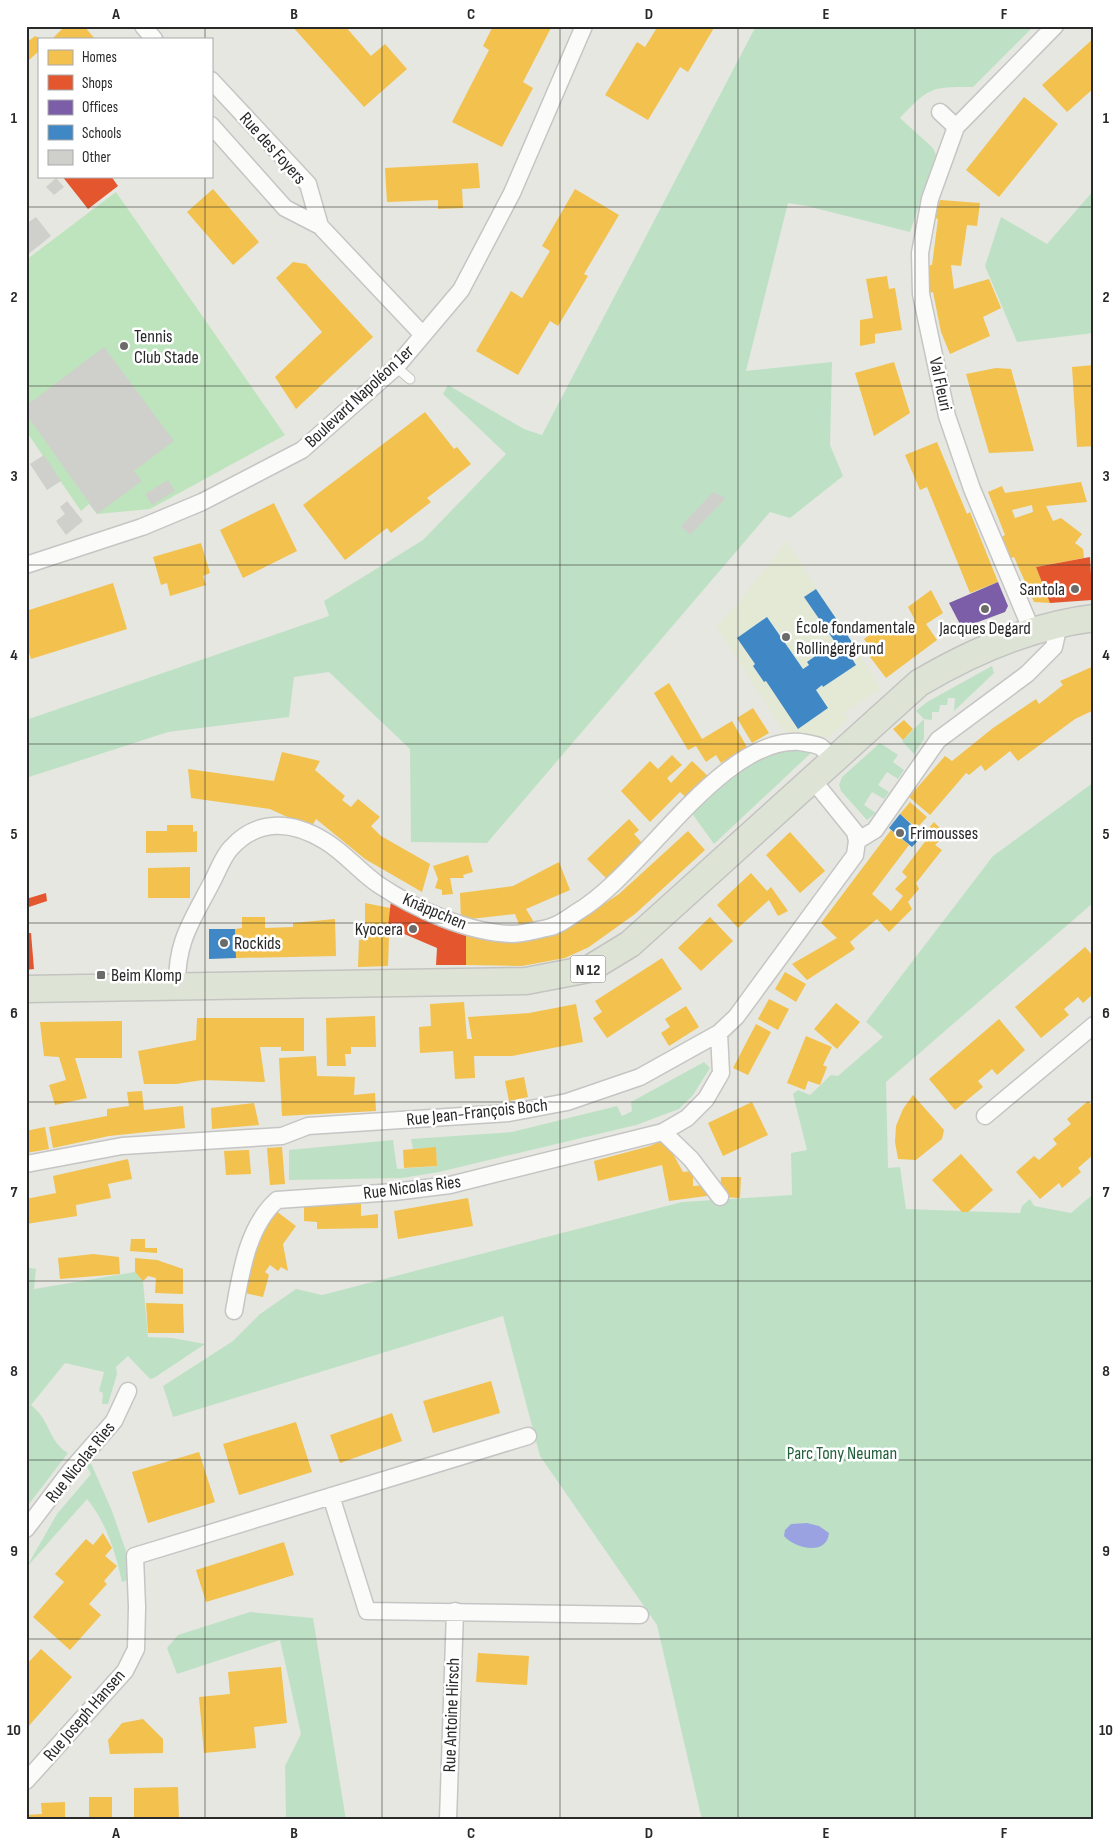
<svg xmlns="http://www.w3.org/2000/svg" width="1120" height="1846" viewBox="0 0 1120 1846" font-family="'Sofia Sans Condensed',sans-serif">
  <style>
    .education { fill: #e4e9d6 }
    .green { fill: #bee1c6 }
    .pitch { fill: #bde4bc }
    .water { fill: #9aa2e1 }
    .homes { fill: #f2c14e; fill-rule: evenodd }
    .shops { fill: #e4572e }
    .offices { fill: #7b5ea7 }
    .schools { fill: #3f88c5 }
    .building { fill: #cfd0cb }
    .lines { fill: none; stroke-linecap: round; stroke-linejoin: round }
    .lane-casing { stroke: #c6c5c5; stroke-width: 11 }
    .street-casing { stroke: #c6c5c5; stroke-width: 19 }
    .primary-casing { stroke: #c3c3c1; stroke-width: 29 }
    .lane { stroke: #fbfbfa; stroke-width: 9 }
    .street { stroke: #fbfbfa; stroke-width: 16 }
    .primary { stroke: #dee4d5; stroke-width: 26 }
    .grid { fill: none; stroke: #292929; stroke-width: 1; stroke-opacity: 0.55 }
    .poi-dot { fill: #6b6c69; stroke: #fff; stroke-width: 2 }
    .labels { text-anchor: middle; stroke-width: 5; stroke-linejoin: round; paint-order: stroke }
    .shield { fill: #fff; stroke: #696969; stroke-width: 1 }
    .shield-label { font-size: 16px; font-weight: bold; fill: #292929 }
    .street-label { font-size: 18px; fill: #292929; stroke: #fff }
    .poi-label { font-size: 18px; fill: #292929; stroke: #fff; text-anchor: start }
    .park-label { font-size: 18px; fill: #215f3b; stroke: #fff }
    .neatline { fill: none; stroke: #292929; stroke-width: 2 }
    .grid-label { font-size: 16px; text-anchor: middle; font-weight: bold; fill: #292929 }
  </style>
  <rect width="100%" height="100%" fill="#e6e7e0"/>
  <path class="education" d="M786,541L881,688L844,713L848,719L829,737L788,738L716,626L741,600Z"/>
  <path class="green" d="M756,26H1034L973,87C930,87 930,87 900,118L933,148L936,155L910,232L807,206L788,203L746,371L832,362L830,445L843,476L790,518L770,512L487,843L411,842L410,749L329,672L294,677L289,717L168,732L26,778V720L329,616L324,601L423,540L506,454L443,394L448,385L524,429L542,435Z
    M1094,190V333L1017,342L985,266L1001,217L1047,244Z
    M992,666L994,673L954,711L955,698H948L947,705H940L939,712H932V720L924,719V739L914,754L902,741L924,719L916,711L927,702Z
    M880,743L898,755L893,762L904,770L898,779L887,772L878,785L889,792L884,799L872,792L864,805L876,813L867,820L841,791L839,785L842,777Z
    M800,746L813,751L714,844L691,812L715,789L767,751Z
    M1094,782V902L886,1082L888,1168L900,1167L906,1209L1020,1213L1022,1206L1030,1199L1034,1206L1071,1213L1092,1195L1094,1197V1820H702L657,1625L540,1456L503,1316L173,1417L163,1386L233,1341L260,1314L296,1289L322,1295L682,1202L792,1195L791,1153L807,1150L793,1094L798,1090L810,1095L831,1075L838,1076L883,1037L866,1022L993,856Z
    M704,1062L710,1068L693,1095L679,1109L636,1125L439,1172L402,1178L289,1180V1150L393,1140L397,1169L437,1166L436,1148L413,1149L411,1139L512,1132L617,1106L622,1116L632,1111L631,1102Z
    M26,1267L36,1269L34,1289L135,1272L143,1281L148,1337L172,1338L205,1344L154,1378L150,1379L128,1356L116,1367L117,1374L108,1404H102L103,1393L99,1391L104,1372L65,1363L31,1405C51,1421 48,1441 68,1453L26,1508Z
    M90,1461L112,1511L135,1577L122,1582C115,1551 107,1524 87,1499L26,1568L57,1514L91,1474L86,1465Z
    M250,1612L313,1618L346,1820H286L285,1766L301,1734L280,1640L177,1674L167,1648L178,1635Z"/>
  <path class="pitch" d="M116,192L285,435L150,509L97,514L89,504L81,511L26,431V260Z"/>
  <path class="water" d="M807,1523L819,1526L829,1533C827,1556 795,1549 784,1536L785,1530L791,1524Z"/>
  <path class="homes" d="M65,26H84L95,39H52Z
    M292,26H345L371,56L385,44L407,69L364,107Z
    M493,26H552L523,82L533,88L502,147L452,122L489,50L483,46Z
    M658,26H715L688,72L680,67L648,120L605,95L637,42L645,47Z
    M35,36L39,38V51L29,60L26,57V43Z
    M1094,38V88L1067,112L1042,85Z
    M1024,97L1058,124L999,197L966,170Z
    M478,163L480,188L462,189L463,208L438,209V200L387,202L385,168Z
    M213,189L259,242L233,265L187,212Z
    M575,189L619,215L584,274L588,276L558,326L550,321L518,375L476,351L511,291L522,298L550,251L542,246Z
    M940,200L980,203L977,226L967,225L961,266L951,265L954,289L989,279L1001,308L983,317L990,336L950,354L941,332L933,292L929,293L925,266L932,265L938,219L934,218Z
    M293,262L306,264L373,337L296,409L275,377L322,332L276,278Z
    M887,276L889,289L895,288L902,330L875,334V343L860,346V320L873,318L866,279Z
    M894,362L910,413L874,436L855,373Z
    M1094,365V446L1077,447L1072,367Z
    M996,368L1011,369L1034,451L989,453L966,374Z
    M425,412L454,449L457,447L471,464L427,498L431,502L391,533L387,528L345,560L303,505Z
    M937,442L967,514L970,512L998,582L970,593L927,487L920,490L905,455Z
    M1081,482L1087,502L1046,506L1053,521L1061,518L1082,534L1075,543L1083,549L1084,558L1036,567L1050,603L1034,602L1014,557L1008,559L998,539L1005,535L988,492L1002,486L1005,493ZM1032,505L1033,512L1015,518L1012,510Z
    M274,503L297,551L243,578L220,530Z
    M201,543L210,573L203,576L206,585L170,596L167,583L161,585L153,557Z
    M113,583L127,629L31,659L26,644V611Z
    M931,590L943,613L926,624L937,640L886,678L867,653L872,650L864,639L885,624L893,635L915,620L908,607Z
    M1094,666V710L1075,719L1018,761L1010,751L985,771L981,765L969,775L966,773L930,815L909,797L945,756L952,761L993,728L1036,699L1039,704L1063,685L1060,681Z
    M669,683L702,739L732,721L747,747L721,763L716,755L706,762L696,746L688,750L654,693Z
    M753,708L769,733L752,743L737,718Z
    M904,720L913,729L903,740L893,729Z
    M282,752L320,761L315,770L345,796L342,800L351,807L358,799L380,817L371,826L381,836L430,864L422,892L365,859L316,819L311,828L270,809L191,798L188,769L274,781Z
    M672,755L682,765L667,778L671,783L692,761L710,778L689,800L680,792L650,822L621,791L650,761L658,769Z
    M910,802L927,817L917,828L900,814Z
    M629,819L639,830L634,834L643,844L607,879L587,859Z
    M934,822L946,834L935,845L942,850L916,883L919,889L908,902L912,909L889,932L877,919L850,942L855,949L807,980L792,964L837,938L821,923L891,830L909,845L872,894L891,911L903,896L895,889L907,877L902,872L927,839L923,835Z
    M167,825H193V832L197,831V852L146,853V831H167Z
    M688,831L705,850L635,914L589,947L565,958L522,966L466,965V932L575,920L592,912L619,894Z
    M790,832L825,871L800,893L766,855Z
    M468,855L473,872L463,875L464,878H450L453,894L442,895V890L435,888L438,879L433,866Z
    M559,862L570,890L526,909L535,924L520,927L515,914L461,920L460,893L513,886Z
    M190,867V898H148V868Z
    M751,873L767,891L771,887L788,911L778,916L769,900L738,928L717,905Z
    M365,903L390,908L388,966L358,967L359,940L365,939Z
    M242,917H265V928L293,927V923L335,919L336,956L236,958L235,929L242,928Z
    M710,917L733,941L701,971L678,948Z
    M1085,947L1094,957V993L1083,1003L1078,997L1064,1009L1069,1015L1041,1038L1015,1007Z
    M662,958L682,989L607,1038L593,1018L602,1012L595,1001Z
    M785,972L806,984L796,1002L775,989Z
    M769,999L789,1009L778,1030L758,1019Z
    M464,1002L467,1039H472L468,1017L529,1013L576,1004L583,1042L512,1056H474L475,1078L455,1079L453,1051L420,1053L419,1027L431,1026L430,1004Z
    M836,1003L860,1022L837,1049L814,1029Z
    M686,1006L699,1027L669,1046L661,1033L670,1027L665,1019Z
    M375,1016L376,1047H351V1054H345L346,1066H327L326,1018Z
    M197,1018H304V1051H281V1047H260L265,1082L203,1080L176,1084H144L138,1051L196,1040Z
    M999,1019L1025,1050L997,1075L992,1069L978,1081L983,1087L955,1110L929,1079Z
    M122,1021V1058H75L87,1098L55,1105L49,1085L66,1080L59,1057L44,1056L40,1022Z
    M756,1024L771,1032L748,1075L733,1068Z
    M806,1036L832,1047L823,1065L827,1067L820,1085L808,1081L805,1090L787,1083Z
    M316,1056L317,1076L355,1077L354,1095L375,1093L376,1111L282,1116L279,1058Z
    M524,1077L528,1097L509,1101L505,1081Z
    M142,1091L144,1110L183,1106L185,1128L109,1136L53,1148L49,1127L107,1116V1109L129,1106L127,1092Z
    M913,1095L944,1130L942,1139L916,1160L898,1159L895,1142L896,1126L903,1109Z
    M1088,1101L1094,1108V1146L1092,1147L1094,1154L1078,1168L1081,1172L1062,1188L1059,1183L1040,1199L1016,1172L1034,1156L1039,1160L1057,1144L1053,1139L1071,1124L1067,1119Z
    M752,1102L768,1135L723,1156L708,1123Z
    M254,1103L259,1125L212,1129L211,1108Z
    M45,1127L49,1149L26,1153V1131Z
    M661,1141L667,1143L683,1172L693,1171V1186L707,1185L714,1195L669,1201L662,1165L598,1181L594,1161L650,1146Z
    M282,1147L285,1184L270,1185L267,1148Z
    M436,1147L437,1166L404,1168L403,1150Z
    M249,1150L251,1174L226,1175L224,1151Z
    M961,1154L993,1190L968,1212H962L932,1180Z
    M128,1159L132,1179L108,1184L111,1198L76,1205L77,1216L26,1224V1199L56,1193L53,1176Z
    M721,1177H741L740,1198L720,1197Z
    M468,1198L473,1226L398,1239L394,1211Z
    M361,1204V1216L378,1214V1228L317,1229V1222L304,1221V1205Z
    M276,1211L296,1226L283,1244L288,1271L281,1267L278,1271L270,1265L265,1272L269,1275L263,1297L245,1293L249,1268L263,1230Z
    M131,1239H145V1248H157V1253L130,1251Z
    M93,1254L119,1257L120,1274L60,1279L58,1258Z
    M135,1258L157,1260L183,1269V1294L155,1293L156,1278L148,1276L143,1281L135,1272Z
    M146,1303L183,1304L184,1333H148Z
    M491,1381L500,1413L433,1433L423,1401Z
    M392,1413L402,1441L340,1463L330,1435Z
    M296,1422L312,1472L239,1495L223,1444Z
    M199,1452L215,1502L148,1523L132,1472Z
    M103,1533L112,1548L105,1556L117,1566L104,1581L107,1584L89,1604L101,1615L70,1650L33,1617L64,1582L55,1574L86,1539L93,1545Z
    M284,1542L294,1575L206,1602L196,1570Z
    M41,1649L72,1677L26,1729V1665Z
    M478,1653L529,1656L527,1685L476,1682Z
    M281,1667L287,1723L254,1727L256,1748L204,1753L199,1697L230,1694L228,1672Z
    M143,1719L163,1739V1753L110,1754L108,1740L122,1723Z
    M178,1787L179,1820H134V1788Z
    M89,1797H112V1820H89Z
    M65,1802V1820H26V1815L42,1814L41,1803Z"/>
  <path class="shops" d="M62,176H111L118,186L88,209Z
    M1090,557L1091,575H1094L1092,600L1050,603L1036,567Z
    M46,893L47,901L26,908V899Z
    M391,900L466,932V965H436L437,948L388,927Z
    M26,933H31L34,969L26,970Z"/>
  <path class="offices" d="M998,582L1008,606L1005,612L962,628L949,603Z"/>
  <path class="schools" d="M816,589L856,648L849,654L856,665L823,687L822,685L816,690L828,708L798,729L766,681L764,682L753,666L755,664L737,638L767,617L803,669L809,665L807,662L835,642L804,597Z
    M900,814L923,835L912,847L889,828Z
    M209,929H235L236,958L209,959Z"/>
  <path class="building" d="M56,178L64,187L54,195L46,187Z
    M36,217L51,236L26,256V224Z
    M104,347L174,441L134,471L142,481L97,514L26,414V406Z
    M44,455L61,481L47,490L30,464Z
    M168,480L175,491L152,505L145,494Z
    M713,492L726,498L690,535L681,526Z
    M67,501L83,521L66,535L56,521L65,514L60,507Z"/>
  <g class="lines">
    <defs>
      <path id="lane" d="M396,367L410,379"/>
      <path id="street" d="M143,26L154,39
        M211,80L308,184L320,226
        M940,112L956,127
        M211,125L285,208L320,226L423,335
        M26,565L142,527L202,502L302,450L396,367L461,290L512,193L584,26
        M1032,631L972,489L947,416L921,294L920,253L930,199L956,127L1055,26
        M857,841L875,830L938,740L1027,674L1054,647L1059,624
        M177,987C176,941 192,921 212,882C218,871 223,856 231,848C258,818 293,821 325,841C345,853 360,872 379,885C415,909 469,933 512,934C523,934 536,930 547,928C558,926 568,918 577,912C644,873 720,737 800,742C806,743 815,744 821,747C825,750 829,756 833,759
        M985,1116L1094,1025
        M663,1132L691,1159L720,1197
        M26,1164L122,1146L282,1136L308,1126L509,1113L567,1102L640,1077L719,1033L736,1017L855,855L857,841L855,832L812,779
        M234,1311C241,1273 247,1227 277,1200L394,1192L450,1185L663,1132L687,1118L706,1099L721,1073L719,1033
        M331,1496L367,1611L640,1615
        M26,1529L71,1470L114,1421L128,1391
        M26,1781L125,1671L136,1649L137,1607L135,1556L528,1436
        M448,1820L455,1611"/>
      <path id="primary" d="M26,989L526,981L589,969L630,944L919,683C973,651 1030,626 1094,618"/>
    </defs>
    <use href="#lane" class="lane-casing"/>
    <use href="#street" class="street-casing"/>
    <use href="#primary" class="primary-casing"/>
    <use href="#lane" class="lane"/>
    <use href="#street" class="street"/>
    <use href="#primary" class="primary"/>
  </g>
  <path class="grid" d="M205,26V39M382,26V1820M560,26V1820M738,26V1820M915,26V1820M205,176V1820M26,207H1094M26,386H1094M26,565H1094M26,744H1094M26,923H1094M26,1102H1094M26,1281H1094M26,1460H1094M26,1639H1094"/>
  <g class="poi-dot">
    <circle cx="124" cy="346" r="5"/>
    <circle cx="1075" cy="589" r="5"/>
    <circle cx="985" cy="609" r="5"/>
    <circle cx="786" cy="637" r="5"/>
    <circle cx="900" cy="833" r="5"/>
    <circle cx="413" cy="929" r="5"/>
    <circle cx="224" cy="943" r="5"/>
    <rect x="96" y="970" width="10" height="10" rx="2.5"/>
  </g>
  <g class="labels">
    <rect class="shield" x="570.5" y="955.5" width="35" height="27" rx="4"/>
    <g class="shield-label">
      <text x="588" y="975">N 12</text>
    </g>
    <g class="street-label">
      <text transform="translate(273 148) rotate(48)" y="6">Rue des Foyers</text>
      <text transform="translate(941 384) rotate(78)" y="6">Val Fleuri</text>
      <text transform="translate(359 396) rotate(-43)" y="6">Boulevard Napoléon 1er</text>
      <text transform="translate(435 911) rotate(23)" y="6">Knäppchen</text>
      <text transform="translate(477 1112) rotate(-6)" y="6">Rue Jean-François Boch</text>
      <text transform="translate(412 1187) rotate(-7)" y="6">Rue Nicolas Ries</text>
      <text transform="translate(80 1462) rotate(-51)" y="6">Rue Nicolas Ries</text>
      <text transform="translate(84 1715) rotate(-49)" y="6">Rue Joseph Hansen</text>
      <text transform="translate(451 1715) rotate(-88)" y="6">Rue Antoine Hirsch</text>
    </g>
    <g class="poi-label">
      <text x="134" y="342">Tennis<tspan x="134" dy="21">Club Stade</tspan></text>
      <text x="1065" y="595" text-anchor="end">Santola</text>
      <text x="796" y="633">École fondamentale<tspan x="796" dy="21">Rollingergrund</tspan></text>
      <text x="985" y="634" text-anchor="middle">Jacques Degard</text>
      <text x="910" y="839">Frimousses</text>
      <text x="403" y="935" text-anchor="end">Kyocera</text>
      <text x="234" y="949">Rockids</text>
      <text x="111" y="981">Beim Klomp</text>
    </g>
    <g class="park-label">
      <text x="842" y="1459">Parc Tony Neuman</text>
    </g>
  </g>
  <rect width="1120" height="1846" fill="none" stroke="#ffffff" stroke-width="55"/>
  <rect x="38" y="38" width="175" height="140" fill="#ffffff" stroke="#a9a9a9"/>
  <rect x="48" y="50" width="25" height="15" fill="#f2c14e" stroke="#a9a9a9"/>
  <text x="82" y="62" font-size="15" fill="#292929">Homes</text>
  <rect x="48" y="75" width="25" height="15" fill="#e4572e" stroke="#a9a9a9"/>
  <text x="82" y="88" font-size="15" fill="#292929">Shops</text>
  <rect x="48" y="100" width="25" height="15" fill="#7b5ea7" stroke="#a9a9a9"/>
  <text x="82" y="112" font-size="15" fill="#292929">Offices</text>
  <rect x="48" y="125" width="25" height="15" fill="#3f88c5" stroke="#a9a9a9"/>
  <text x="82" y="138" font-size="15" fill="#292929">Schools</text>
  <rect x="48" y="150" width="25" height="15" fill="#cfd0cb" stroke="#a9a9a9"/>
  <text x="82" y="162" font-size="15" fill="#292929">Other</text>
  <rect x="28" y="28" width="1064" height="1790" class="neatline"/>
  <g class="grid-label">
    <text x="116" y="19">A</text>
    <text x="294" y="19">B</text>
    <text x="471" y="19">C</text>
    <text x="649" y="19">D</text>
    <text x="826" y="19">E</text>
    <text x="1004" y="19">F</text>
    <text x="14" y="123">1</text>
    <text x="1106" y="123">1</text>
    <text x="14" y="302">2</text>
    <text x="1106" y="302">2</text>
    <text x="14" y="481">3</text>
    <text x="1106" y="481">3</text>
    <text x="14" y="660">4</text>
    <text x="1106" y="660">4</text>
    <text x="14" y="839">5</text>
    <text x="1106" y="839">5</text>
    <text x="14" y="1018">6</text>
    <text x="1106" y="1018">6</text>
    <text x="14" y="1197">7</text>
    <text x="1106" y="1197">7</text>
    <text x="14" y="1376">8</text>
    <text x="1106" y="1376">8</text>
    <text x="14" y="1556">9</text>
    <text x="1106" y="1556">9</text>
    <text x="14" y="1735">10</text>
    <text x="1106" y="1735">10</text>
    <text x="116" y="1838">A</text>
    <text x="294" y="1838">B</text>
    <text x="471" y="1838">C</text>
    <text x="649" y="1838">D</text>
    <text x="826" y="1838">E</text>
    <text x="1004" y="1838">F</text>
  </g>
</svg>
